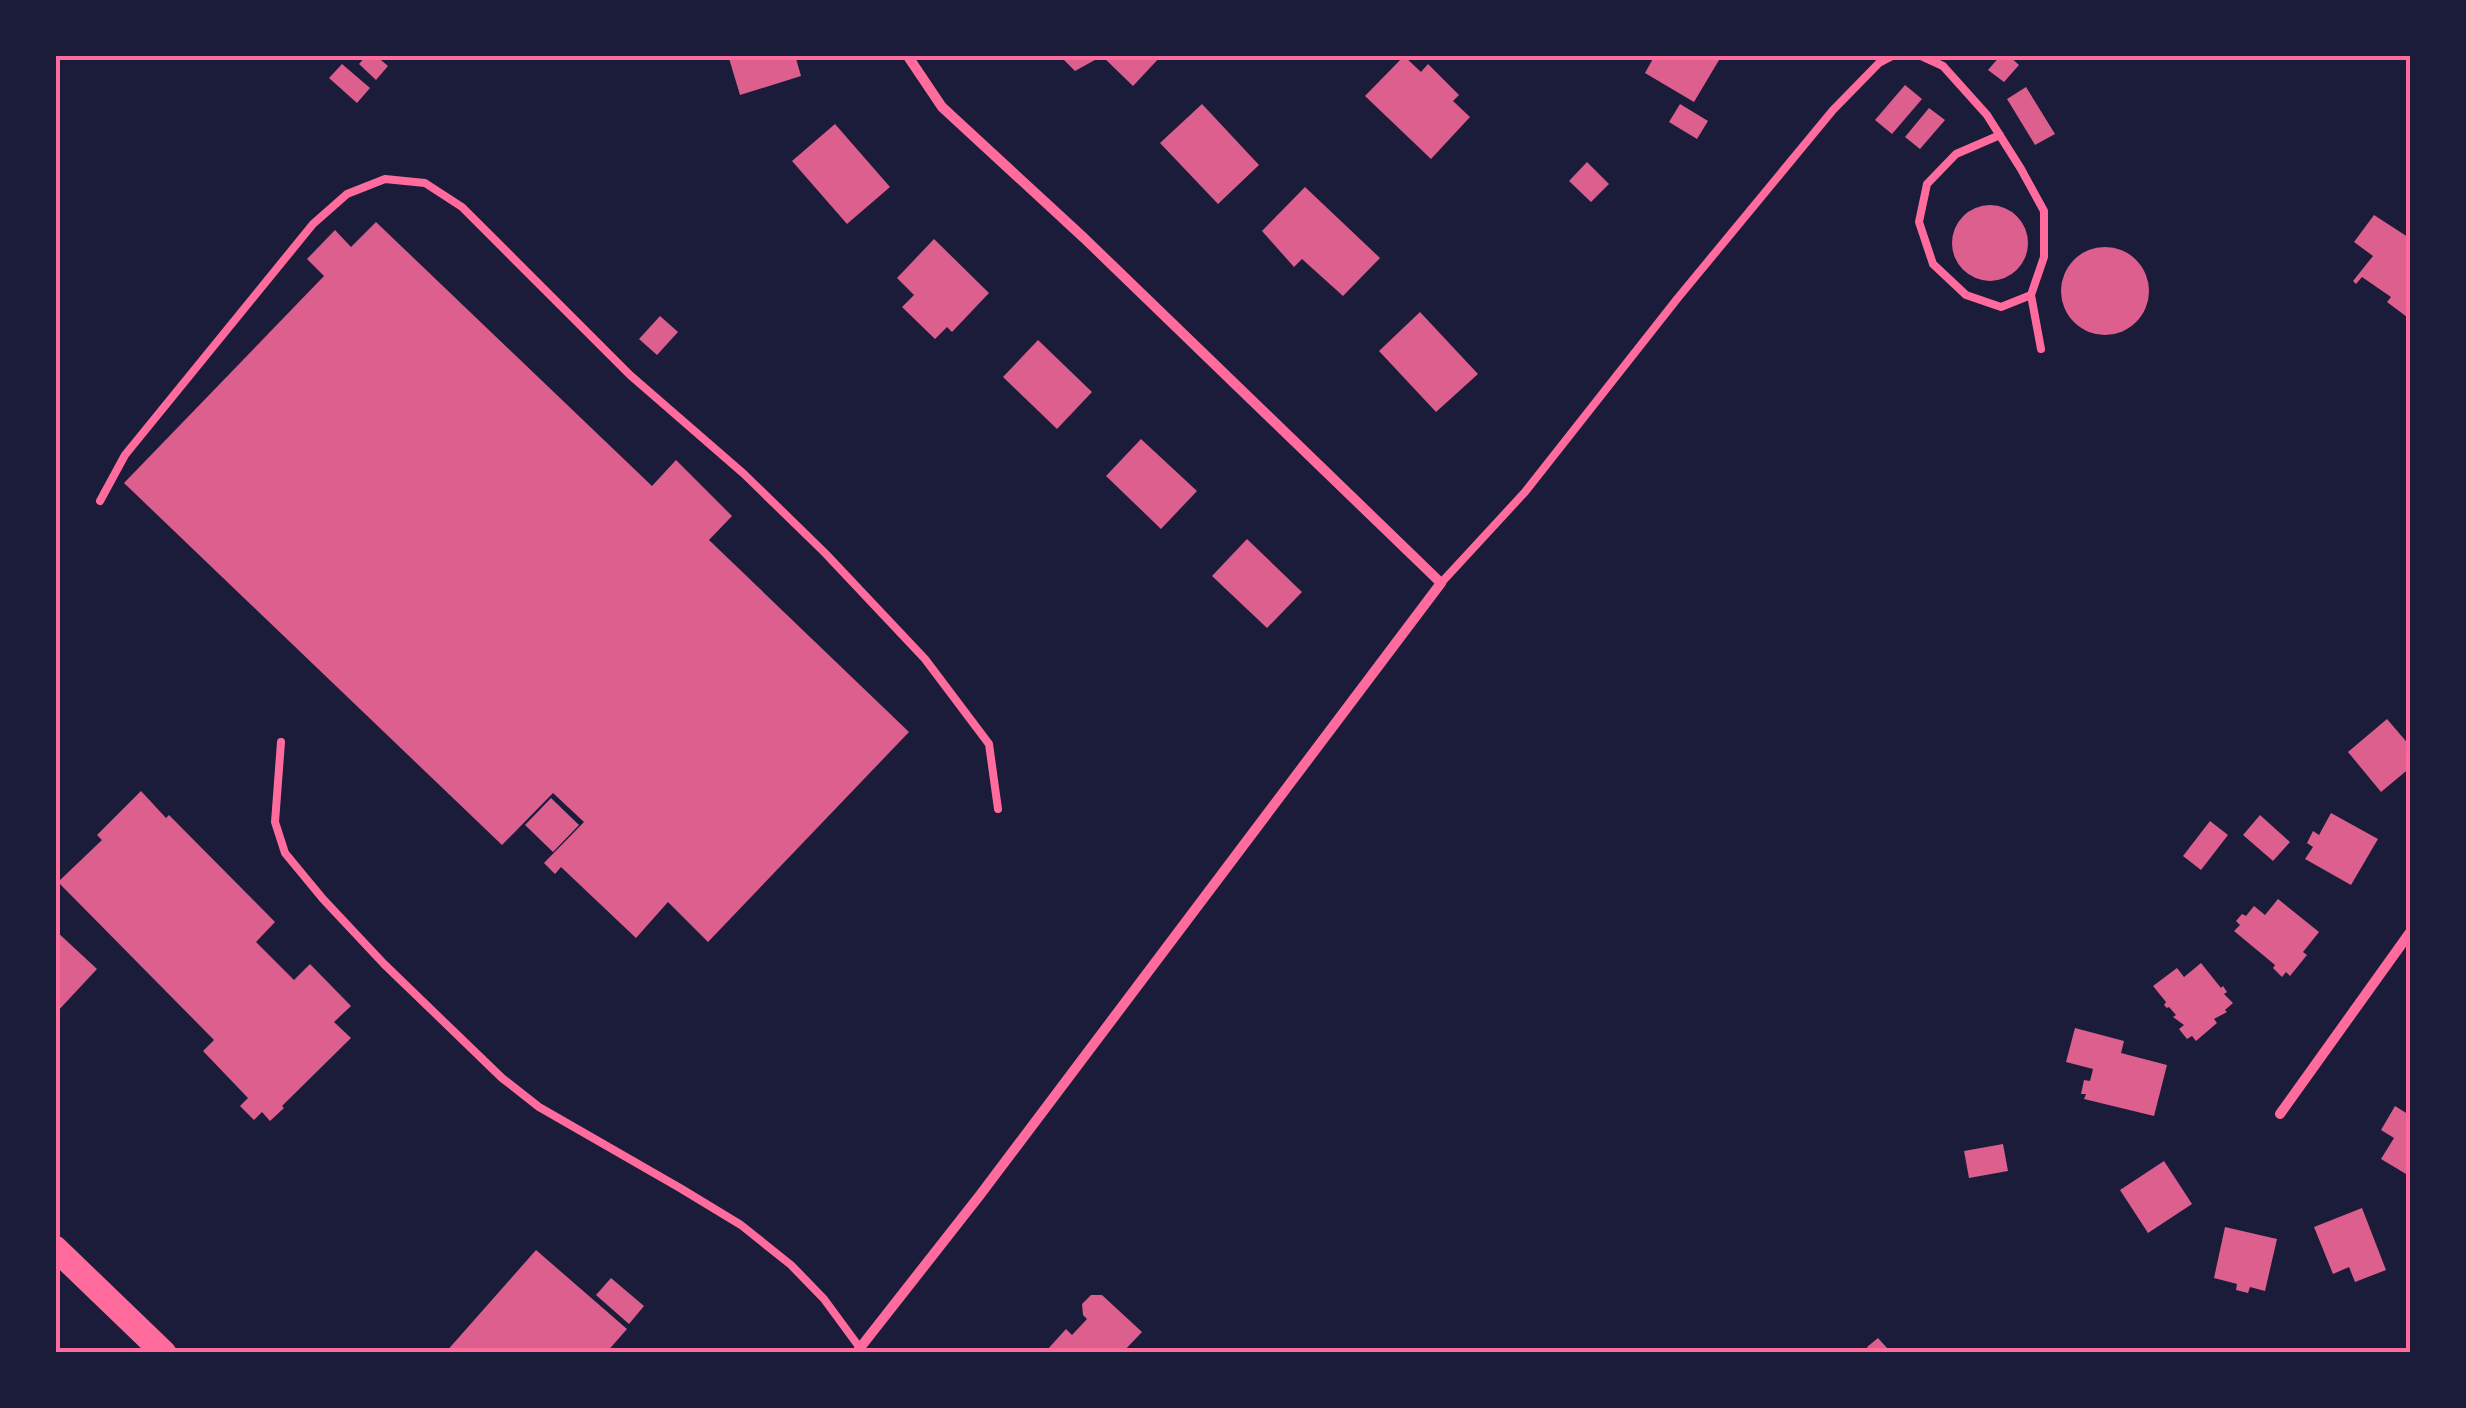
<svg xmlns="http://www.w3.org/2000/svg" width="2466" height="1408" viewBox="0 0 2466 1408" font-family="Signika,sans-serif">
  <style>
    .building { fill: #dd5f8e }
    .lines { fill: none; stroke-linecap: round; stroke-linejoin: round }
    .service { stroke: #ff6b9d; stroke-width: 8 }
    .minor { stroke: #ff6b9d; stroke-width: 10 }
    .primary { stroke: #ff6b9d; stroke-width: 25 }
    .neatline { fill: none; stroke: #ff6b9d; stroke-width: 4 }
  </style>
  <rect width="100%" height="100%" fill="#1b1b3a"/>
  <path class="building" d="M367,55H375L388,66L376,80L359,64Z
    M728,55H795L801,76L740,95Z
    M1059,55H1162L1133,86L1102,56L1075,71Z
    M1655,55H1722L1694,102L1645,73Z
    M2001,55H2008L2019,65L2004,82L1988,70Z
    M1404,56L1421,72L1428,64L1459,95L1453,101L1470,117L1431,159L1365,96Z
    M342,64L370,88L357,103L329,78Z
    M1905,85L1922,99L1892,134L1875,120Z
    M2026,87L2055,134L2035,145L2007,99Z
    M1202,104L1259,165L1218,204L1160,143Z
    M1680,104L1708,121L1697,139L1669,122Z
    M1929,108L1945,120L1920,149L1905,137Z
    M835,124L890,187L847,224L792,161Z
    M1587,162L1609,184L1591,202L1569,181Z
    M1305,187L1380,258L1343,296L1302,259L1294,267L1262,231Z
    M1952 243a38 38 0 1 1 76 0a38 38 0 1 1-76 0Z
    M2374,215L2411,239V320L2387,302L2391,297L2362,277L2356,284L2353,281L2373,256L2354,242Z
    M376,222L652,486L676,460L732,516L709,540L909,732L708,942L668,902L636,938L561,867L555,874L544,863L584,822L553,793L502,845L124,483L324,276L307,259L335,230L351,247Z
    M934,239L989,293L952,332L947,327L935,339L902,307L914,295L897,278Z
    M2061 291a44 44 0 1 1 88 0a44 44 0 1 1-88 0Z
    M1420,312L1478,374L1436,412L1379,351Z
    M660,316L678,332L657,355L639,339Z
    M1038,340L1092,392L1057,429L1003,377Z
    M1141,439L1197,491L1161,529L1106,476Z
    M1247,539L1302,592L1267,628L1212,576Z
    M2387,719L2411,747V767L2381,792L2348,752Z
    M141,791L166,818L169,815L275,922L256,942L294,980L310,964L351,1006L334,1022L351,1038L282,1106L284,1108L270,1121L262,1112L254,1120L240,1106L248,1098L203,1051L214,1040L58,882L102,840L97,835Z
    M551,798L579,825L553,852L525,825Z
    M2331,813L2378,839L2351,885L2305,859L2313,847L2307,843L2313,831L2319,835Z
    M2260,815L2290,842L2273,861L2243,835Z
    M2210,821L2228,835L2201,870L2183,856Z
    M2278,899L2319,932L2303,952L2307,955L2290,976L2286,972L2282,977L2273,968L2275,965L2234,931L2240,925L2236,921L2242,914L2246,916L2254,906L2265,915Z
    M55,930L97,969L55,1014Z
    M2201,963L2221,988L2223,986L2227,992L2224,994L2233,1003L2225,1010L2227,1012L2214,1019L2217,1023L2196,1041L2192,1036L2187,1039L2179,1029L2184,1025L2173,1017L2176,1015L2169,1007L2167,1008L2164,1005L2166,1002L2153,986L2177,968L2184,977Z
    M2075,1028L2124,1041L2121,1053L2167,1065L2154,1116L2084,1099L2086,1094H2081L2084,1080L2090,1081L2093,1069L2066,1062Z
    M2395,1106L2411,1116V1177L2381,1159L2394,1138L2381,1130Z
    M2003,1144L2008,1171L1969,1178L1964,1151Z
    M2164,1161L2192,1204L2148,1233L2120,1190Z
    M2362,1208L2386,1270L2355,1282L2349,1267L2333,1274L2314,1227Z
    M2225,1227L2277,1239L2265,1291L2250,1287L2248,1293L2236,1290L2237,1284L2214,1278Z
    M536,1250L627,1329L606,1353H445Z
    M611,1278L644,1306L629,1324L596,1295Z
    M1091,1295H1102L1142,1332L1122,1353H1050L1047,1350L1066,1329L1072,1335L1087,1319L1083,1315L1082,1304Z
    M1878,1338L1887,1348L1880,1353H1872L1867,1347Z"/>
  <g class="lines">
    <path class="service" d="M1919,55L1943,66L1987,115L2021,169L2044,211V257L2031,295L2041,349
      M2000,135L1956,154L1927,184L1919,222L1933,264L1966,295L2001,307L2031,295
      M100,501L125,455L313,224L347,194L385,179L425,183L462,207L630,375L744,474L825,553L925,659L989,744L998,809
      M1441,583L1525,492L1677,299L1833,110L1879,63L1894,55
      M281,742L275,822L285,853L323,899L384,964L502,1078L539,1107L680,1188L741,1225L791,1265L824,1299L860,1348"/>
    <path class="minor" d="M2280,1114L2411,931
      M856,1353L980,1195L1441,583L1084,238L942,107L907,55"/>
    <path class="primary" d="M55,1248L164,1353"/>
  </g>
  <rect width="2466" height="1408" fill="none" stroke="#1b1b3a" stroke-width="115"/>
  <rect x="58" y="58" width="2350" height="1292" class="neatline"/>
</svg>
